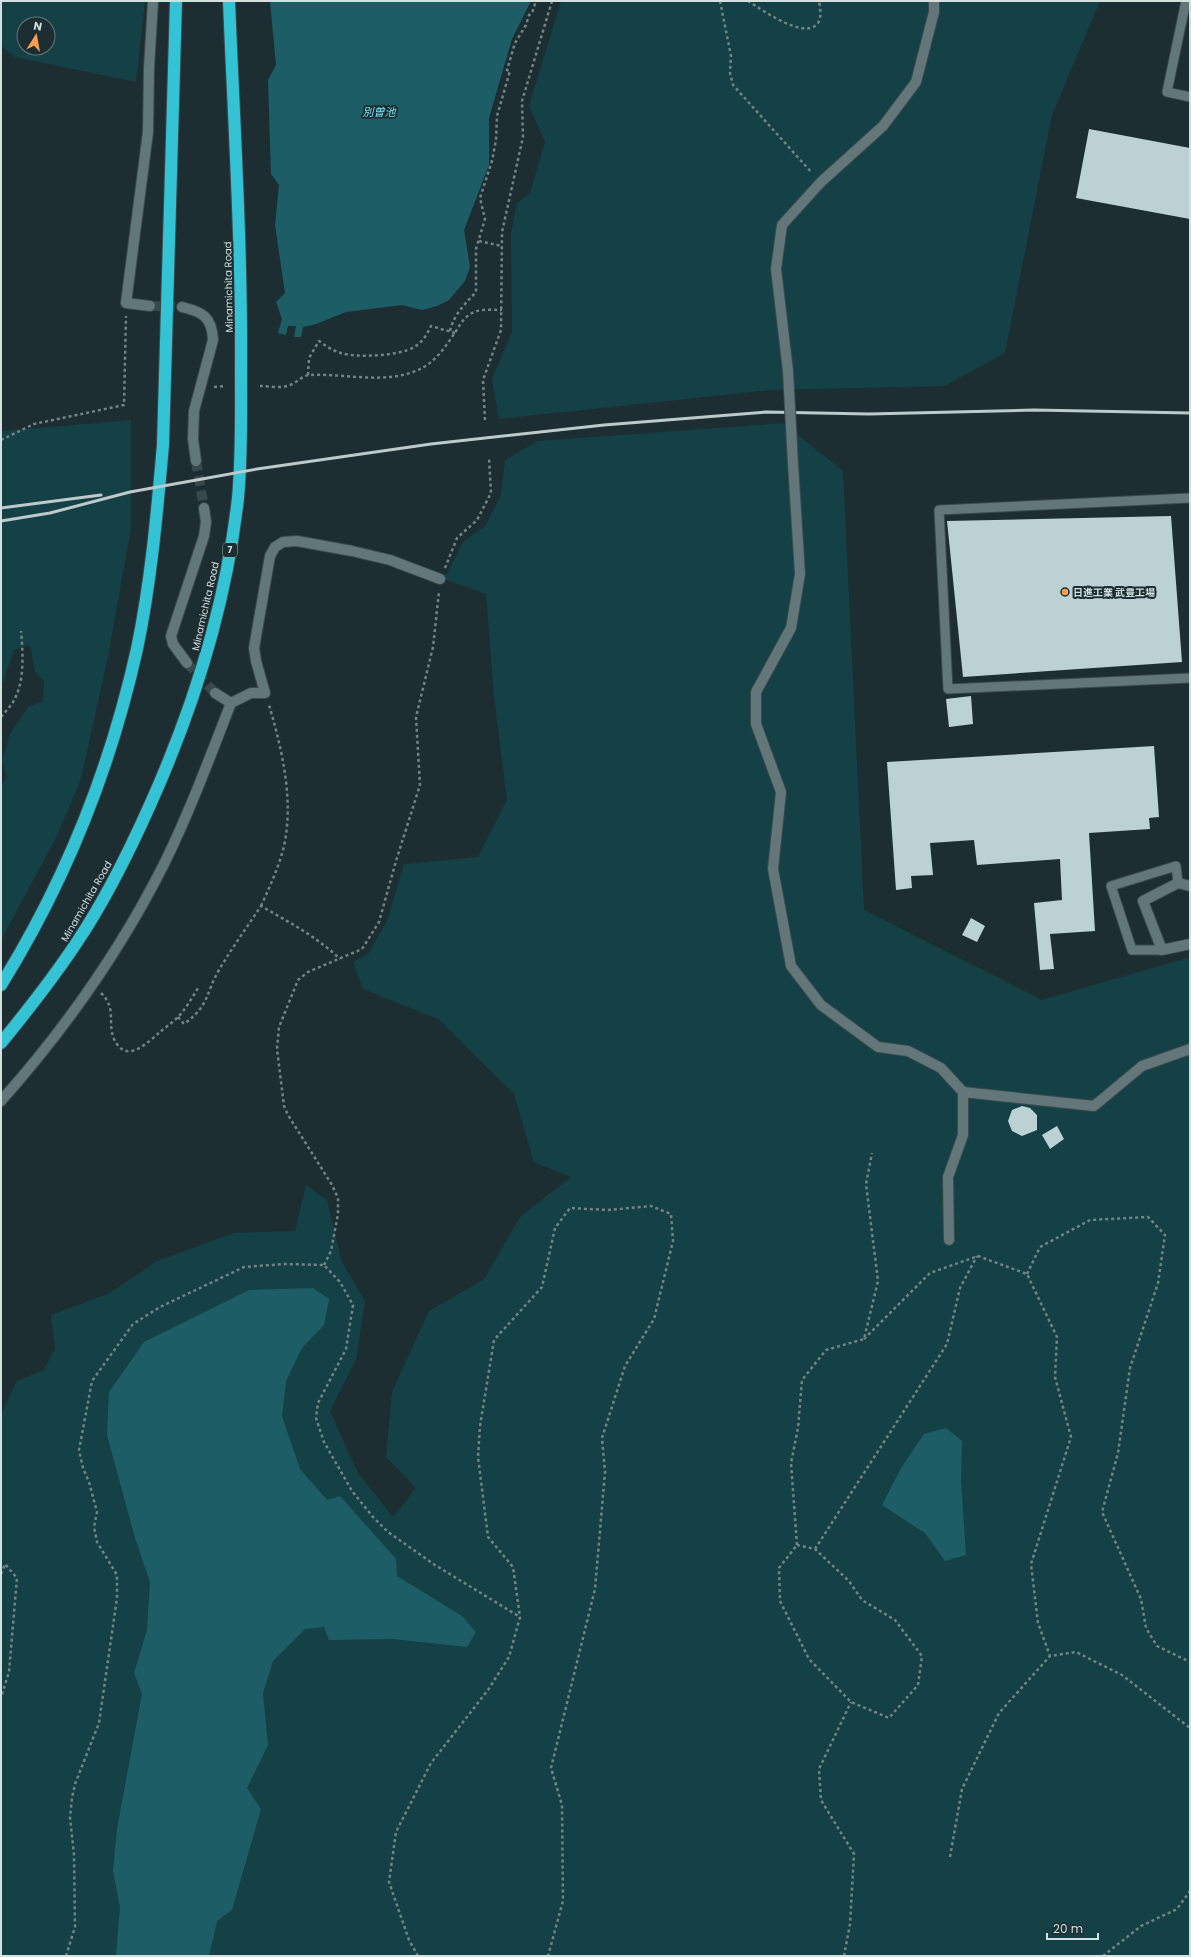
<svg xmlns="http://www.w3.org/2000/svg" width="1191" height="1957" viewBox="0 0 1191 1957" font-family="Poppins,'Noto Sans JP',sans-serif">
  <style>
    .green { fill: #144146; fill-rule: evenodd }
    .water { fill: #1d5e66 }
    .building { fill: #bcd1d4 }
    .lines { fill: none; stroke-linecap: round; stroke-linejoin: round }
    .minor-tunnel { stroke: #38494b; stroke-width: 10; stroke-dasharray: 10 5; stroke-linecap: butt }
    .service-casing { stroke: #3b4a4c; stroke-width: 11 }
    .minor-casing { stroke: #3b4a4c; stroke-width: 12 }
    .motorway-casing { stroke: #3b4a4c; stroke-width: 14 }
    .path { stroke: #748385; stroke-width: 2.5; stroke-dasharray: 3 3; stroke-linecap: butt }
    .service { stroke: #637679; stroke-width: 9 }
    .minor { stroke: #637679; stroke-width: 10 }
    .motorway { stroke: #33c3d5; stroke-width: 12 }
    .rail { stroke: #bdc9ca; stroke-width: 3 }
    .minor-bridge-casing { stroke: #3b4a4c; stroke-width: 12; stroke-linecap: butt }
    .minor-bridge { stroke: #637679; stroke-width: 10 }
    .poi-dot { fill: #fb9e52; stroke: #1c2e31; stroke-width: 1.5 }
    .labels { text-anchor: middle; stroke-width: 4; stroke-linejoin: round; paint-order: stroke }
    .shield { fill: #1c2e31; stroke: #9daaac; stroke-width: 1 }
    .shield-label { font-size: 9px; font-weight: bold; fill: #d4dfe0 }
    .street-label { font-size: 10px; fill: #d4dfe0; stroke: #1c2e31 }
    .poi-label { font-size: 10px; font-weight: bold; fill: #d4dfe0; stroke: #1c2e31; text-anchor: start }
    .water-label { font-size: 11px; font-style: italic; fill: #6ee7f8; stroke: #1c2e31 }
  </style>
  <rect width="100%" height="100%" fill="#1c2e31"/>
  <path class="green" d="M1,1H145L136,82L15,57L1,46ZM24,24H48V48H24Z
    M561,1H1100L1052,115L1005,353L944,386L772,390L499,419L492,379L512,332L511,233L517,203L530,193L545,142L529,106Z
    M131,420V528L108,657L81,779L57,836L1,940V786L7,777L2,760L11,732L29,706L43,702L44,681L35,672L30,645L14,650L3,682L1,684V431Z
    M783,423L843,471L864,910L1042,1000L1190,957V1956H1V1414L17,1381L44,1370L55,1348L51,1315L110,1293L157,1261L234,1233L295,1231L306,1185L327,1200L342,1262L365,1301L356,1360L330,1411L358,1473L393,1517L416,1488L386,1457L392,1392L429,1311L484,1279L521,1216L571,1177L534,1162L514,1094L438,1019L363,989L353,962L368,954L387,921L404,864L478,857L507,800L494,696L486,594L444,579L464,541L485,526L501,495L505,460L538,441Z"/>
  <path class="water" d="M270,1H531L512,39L489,118V165L464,230L470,267L465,281L449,300L437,306L422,310L402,305L346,312L316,324L303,327L301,337H294L296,326H288L286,335L278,333L282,319L276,302L285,293L275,225L279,185L271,174L268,80L276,65Z
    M313,1288L329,1299L324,1325L302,1348L286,1381L282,1416L300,1469L327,1500L340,1496L396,1559L397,1576L462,1616L476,1632L467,1647L393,1639L329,1640L324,1627L305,1629L273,1661L263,1693L268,1745L247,1788L261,1809L232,1910L217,1921L209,1956H116L120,1907L113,1871L117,1829L142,1694L134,1673L147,1630L150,1582L135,1538L107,1435L109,1392L144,1342L249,1290Z
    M946,1428L962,1441L961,1482L966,1555L945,1561L925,1533L882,1505L901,1468L924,1434Z"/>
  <path class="building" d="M1089,129L1190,148V219L1076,198Z
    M1171,516L1182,662L963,677L947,521Z
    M971,696L973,724L949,727L946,699Z
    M1154,746L1159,817L1149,818L1150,829L1089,833L1095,931L1050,934L1054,969L1040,970L1034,903L1062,900L1060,859L977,865L974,840L930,843L933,875L911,876L912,888L896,890L887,762Z
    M971,918L985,926L977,942L962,935Z
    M1022,1106L1030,1108L1037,1115V1130L1022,1136L1012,1131L1008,1121L1012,1110Z
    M1057,1126L1064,1139L1050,1149L1042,1135Z"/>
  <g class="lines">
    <path class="minor-tunnel" d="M150,306L182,307
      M196,461L204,508
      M187,663L215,693"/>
    <defs>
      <path id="service" d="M1186,1L1167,92L1190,97
        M1190,498L939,510L948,689L1190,678
        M1162,950H1132L1111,886L1176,866L1178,883"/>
      <path id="minor" d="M150,306L126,303L148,132L149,68L153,1
        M182,307C203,312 212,317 213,340L194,411L193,439L196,461
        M788,371L776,269L782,225L821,182L883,126L916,82L934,12V1
        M793,464L800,574L791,628L756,692V724L781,792L773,869L791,966L821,1005L878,1047L908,1051L941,1068L963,1092L1094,1106L1142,1066L1190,1049
        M187,663L173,644L171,636L204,536L206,522L204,508
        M215,693L231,703
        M1190,886L1178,883L1143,901L1162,950L1190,944
        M1,1101C65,1029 122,948 165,862C190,811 210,757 231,703L251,693H265L256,661L254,648L270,556L275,547L283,542L297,541L352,551L390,560L440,579
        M949,1240L948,1177L963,1135V1092"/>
      <path id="motorway" d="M1,985C67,879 110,770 137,649C151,582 157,513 163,445L176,1
        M1,1043C28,1010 54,977 77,942C106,899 129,852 150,805C194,707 226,605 238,498C242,456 241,413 241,371C242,248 234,124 229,1"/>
    </defs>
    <use href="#service" class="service-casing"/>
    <use href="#minor" class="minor-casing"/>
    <use href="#motorway" class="motorway-casing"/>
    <path class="path" d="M720,1L731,56L730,73L733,85L812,173
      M748,1C761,9 805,41 818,23C822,17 820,7 819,1
      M479,241L502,246
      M450,331C454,314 465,304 476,292V249L485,219L480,198L492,161L496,140L497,116L510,71L507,70L515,43L526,25L529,15L532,13L536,1
      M308,375L309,358L319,341C326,346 333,351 341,353C357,358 400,356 414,347C423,342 427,334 431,326L455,333
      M260,386C269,386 281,389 290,385C296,383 302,376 309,375C344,373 384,385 418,370C435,363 446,346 456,331C460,325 463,319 469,315C478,308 491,310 502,310
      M214,387L226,386
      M485,420L483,380L501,330L502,232L523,137L522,101L552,1
      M1,440L34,424L124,405L126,316
      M445,568L457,538L477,520L491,493L489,458
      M1,717C5,712 10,707 13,702C25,683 23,652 21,631
      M261,906C270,886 279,867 284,846C294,800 282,749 269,705
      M101,993C117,1008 107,1022 114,1039C126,1065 147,1043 160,1032C166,1027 173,1022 179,1016C186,1008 192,998 198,988
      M178,1017L184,1024C210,1005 205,994 219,970C232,948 247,927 261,906C289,922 317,937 340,959
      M324,1265L331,1251L338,1214V1198L332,1185L288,1115L284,1106L277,1049L279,1027L298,980L308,972L362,949L379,922L396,861L420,785L416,717L433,647L439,592
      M1027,1274L1040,1247L1090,1220L1148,1217L1165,1235L1158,1283L1130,1368L1118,1453L1102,1512L1141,1599L1146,1628L1157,1646L1190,1662
      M864,1339L930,1273L978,1256L1027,1274L1057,1337L1055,1377L1071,1437L1031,1564L1038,1623L1050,1656
      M797,1545L815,1549L849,1581L862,1600L895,1620L922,1656L918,1685L889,1718L851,1702L809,1659L780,1601L779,1568Z
      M797,1545L791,1463L798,1428L802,1380L826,1350L864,1339L878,1281L866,1184L872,1153
      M815,1549L947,1344L960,1288L977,1256
      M1,1574L5,1564L17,1578L9,1672L1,1697
      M950,1857L962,1789L999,1713L1050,1656L1076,1652L1122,1675L1190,1728
      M66,1956L75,1927L74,1855L70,1817L72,1798L75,1784L99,1723L117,1598V1575L97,1542L94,1527L97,1512L89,1482L83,1468L79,1450L92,1381L133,1324L160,1307L244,1267L284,1264L324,1265L340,1282L353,1305L346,1349L318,1403L316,1418L324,1442L352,1491L373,1517L388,1532L435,1565L520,1617
      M418,1956L409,1940L389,1882L396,1832L431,1763L488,1690L509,1657L520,1617L513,1567L488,1537L478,1457L480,1426L494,1340L542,1287L555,1228L570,1208L608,1210L651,1206L671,1214L673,1241L654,1319L625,1366L602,1438L605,1472L595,1589L551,1768L562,1805L563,1901L548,1956
      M844,1956L850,1924L854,1854L821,1800L819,1769L851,1702
      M1103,1956L1141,1926L1177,1909L1190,1891"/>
    <use href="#service" class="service"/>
    <use href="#minor" class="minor"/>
    <use href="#motorway" class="motorway"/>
    <path class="rail" d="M1,508L101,495
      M1,521L50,513L130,492L257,469L431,444L604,425L766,412L869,414L1034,410L1190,413"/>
    <defs>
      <path id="minor-bridge" d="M788,371L793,464"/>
    </defs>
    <use href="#minor-bridge" class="minor-bridge-casing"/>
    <use href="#minor-bridge" class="minor-bridge"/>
  </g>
  <circle class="poi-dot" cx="1065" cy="592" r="4"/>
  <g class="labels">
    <rect class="shield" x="223" y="543" width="14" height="14" rx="3"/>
    <g class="shield-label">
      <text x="230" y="553">7</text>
    </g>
    <g class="street-label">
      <text transform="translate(228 287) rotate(-91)" y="4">Minamichita Road</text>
      <text transform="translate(205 606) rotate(-77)" y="4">Minamichita Road</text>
      <text transform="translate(86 901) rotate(-60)" y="4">Minamichita Road</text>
    </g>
    <g class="poi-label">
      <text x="1073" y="596">日進工業 武豊工場</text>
    </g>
    <g class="water-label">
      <text x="379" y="116">別曽池</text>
    </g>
  </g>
  <rect width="1191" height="1957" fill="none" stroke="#d4dfe0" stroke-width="4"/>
  <g transform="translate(36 36) rotate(11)"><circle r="19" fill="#1c2e31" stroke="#667577"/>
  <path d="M0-3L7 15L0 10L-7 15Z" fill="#fb9e52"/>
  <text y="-6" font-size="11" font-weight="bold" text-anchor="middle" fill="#d4dfe0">N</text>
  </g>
  <path d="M1047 1933v6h51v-6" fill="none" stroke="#d4dfe0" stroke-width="2"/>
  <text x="1053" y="1933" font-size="12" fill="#d4dfe0" stroke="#1c2e31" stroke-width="3" paint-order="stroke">20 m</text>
</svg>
